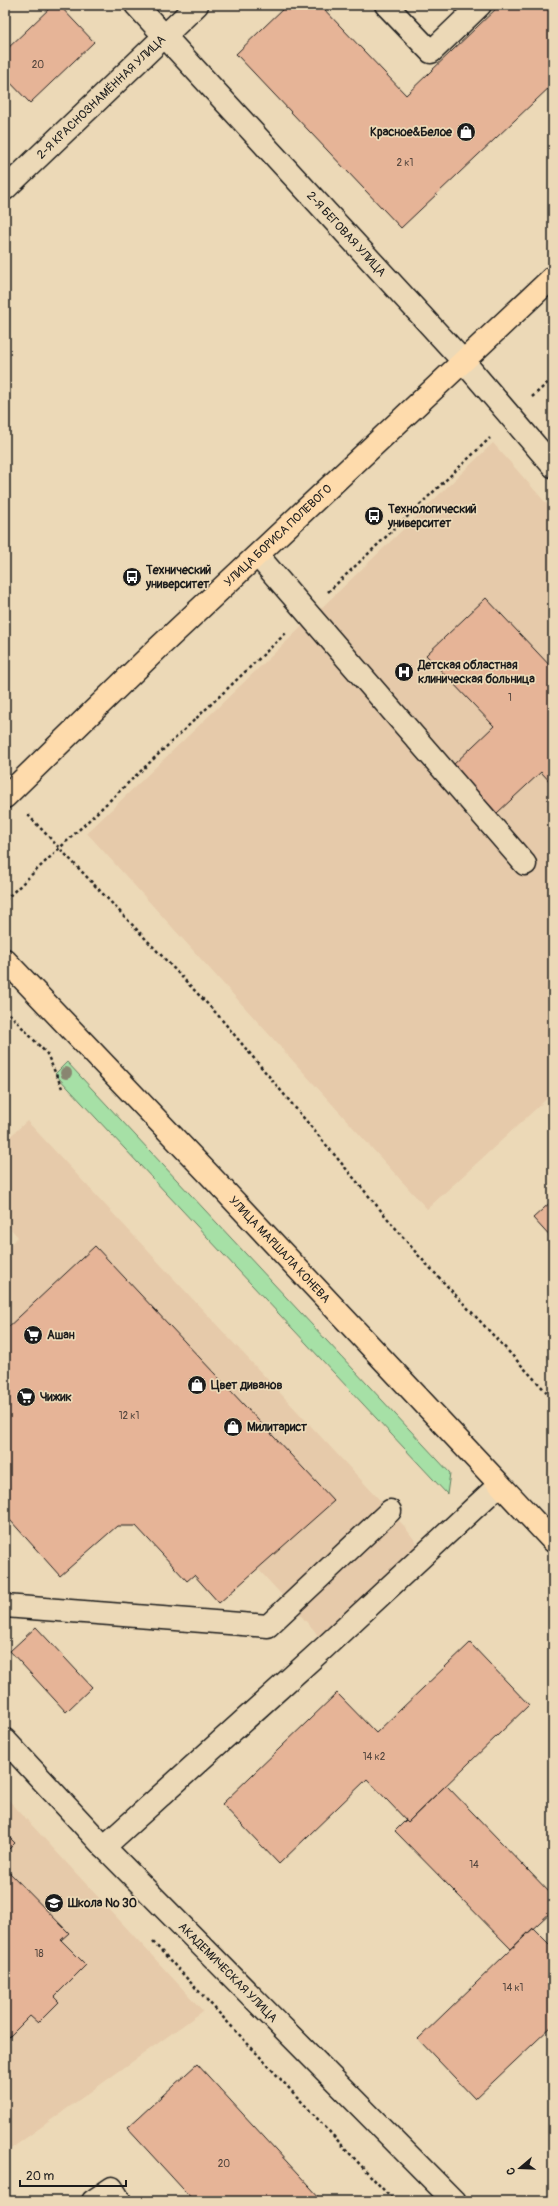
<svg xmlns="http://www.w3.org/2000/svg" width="558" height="2206" viewBox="0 0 558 2206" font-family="Pangolin,sans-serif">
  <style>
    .built { fill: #e6caaa }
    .green { fill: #a6e0a6; stroke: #617e61 }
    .building { fill: #e6b497; stroke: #1c1c1c }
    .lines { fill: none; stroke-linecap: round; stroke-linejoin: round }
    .minor-casing { stroke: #1c1c1c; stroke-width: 25 }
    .major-casing { stroke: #1c1c1c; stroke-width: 25 }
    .path { stroke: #1c1c1c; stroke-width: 2.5; stroke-dasharray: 3 3; stroke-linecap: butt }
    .minor { stroke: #ecd9b7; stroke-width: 22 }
    .major { stroke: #fedbac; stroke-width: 22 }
    .tree { fill: #898671 }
    .labels { text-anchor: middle; stroke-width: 3.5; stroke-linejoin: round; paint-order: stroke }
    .number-label { font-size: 10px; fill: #4e423b }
    .street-label { font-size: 12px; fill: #1c1c1c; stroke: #ecd9b7 }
    .poi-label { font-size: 12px; font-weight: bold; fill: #1c1c1c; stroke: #ecd9b7; text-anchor: start }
  </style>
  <rect width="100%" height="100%" fill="#ecd9b7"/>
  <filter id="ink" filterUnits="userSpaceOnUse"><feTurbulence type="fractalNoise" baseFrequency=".025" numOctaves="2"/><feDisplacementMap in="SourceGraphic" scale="8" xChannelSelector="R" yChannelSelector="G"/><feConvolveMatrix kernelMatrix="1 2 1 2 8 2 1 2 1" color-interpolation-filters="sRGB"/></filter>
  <g filter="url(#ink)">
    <path class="built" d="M493,443L553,511V1093L427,1209L87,833Z
      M27,1121L404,1526L425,1554L325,1647L314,1630L258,1569L219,1603L194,1575L271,1506L5,1473V1249L18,1237L5,1222V1141Z
      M5,1796L203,2011L5,2153Z"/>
    <path class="green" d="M67,1062L450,1473L447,1494L55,1074Z"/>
    <path class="building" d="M53,5H59L94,42L30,103L5,77V51Z
      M287,5H320L406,95L500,5H553V84L401,228L236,54Z
      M486,598L553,669V785L541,772L497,813L452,766L494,726L426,655Z
      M553,1200V1240L533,1218Z
      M95,1246L334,1501L219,1603L194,1575L187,1581L136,1526H117L60,1576L10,1520L5,1524V1330Z
      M36,1627L92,1687L66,1712L10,1651Z
      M470,1643L529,1705L408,1822L367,1779L279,1864L222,1804L337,1693L376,1733Z
      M446,1785L553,1896V1910L511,1949L395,1831L406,1820L408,1822Z
      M5,1833L15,1843L5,1853Z
      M5,1868L69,1933L61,1940L86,1965L54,1997L59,2002L38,2023L30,2016L5,2041Z
      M533,1928L553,1948V2025L475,2099L418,2039Z
      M197,2064L321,2199L319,2201H194L127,2128Z"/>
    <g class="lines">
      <defs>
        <g id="minor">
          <path id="s1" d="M136,5L464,362L553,466"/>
          <path d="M386,5L431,52L480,5"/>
          <path id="s2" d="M5,189L197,5"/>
          <path d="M258,556L525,864"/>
          <path d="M5,1606L268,1626L390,1511"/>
          <path id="s3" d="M5,1740L104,1847L454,2201"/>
          <path d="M104,1847L325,1647L499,1485"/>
          <path d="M93,2201L112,2188L120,2201"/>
        </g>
        <g id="major">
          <path id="s4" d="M5,797L157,649L553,277"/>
          <path id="s5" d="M5,960L223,1189L553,1541"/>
        </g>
      </defs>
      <use href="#minor" class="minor-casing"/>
      <use href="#major" class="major-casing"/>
      <path class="path" d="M532,397L553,378
        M328,592L490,438
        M28,815L217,1014L418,1255L553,1399
        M5,900L286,633
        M5,1009L47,1054L62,1088
        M153,1942L394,2201"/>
      <use href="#minor" class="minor"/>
      <use href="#major" class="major"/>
    </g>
    <circle class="tree" cx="66" cy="1073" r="6"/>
  </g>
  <defs>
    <symbol id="shop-disc" viewBox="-11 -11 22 22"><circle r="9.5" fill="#1c1c1c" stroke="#ecd9b7"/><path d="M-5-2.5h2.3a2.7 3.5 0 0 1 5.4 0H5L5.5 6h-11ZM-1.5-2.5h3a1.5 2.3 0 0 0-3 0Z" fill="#fff"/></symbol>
    <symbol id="bus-disc" viewBox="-11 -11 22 22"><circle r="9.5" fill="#1c1c1c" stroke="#ecd9b7"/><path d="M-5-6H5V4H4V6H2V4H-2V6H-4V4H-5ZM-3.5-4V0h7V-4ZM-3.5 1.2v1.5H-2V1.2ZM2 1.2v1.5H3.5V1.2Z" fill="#fff"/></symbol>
    <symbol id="hospital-disc" viewBox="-11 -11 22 22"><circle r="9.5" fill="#1c1c1c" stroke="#ecd9b7"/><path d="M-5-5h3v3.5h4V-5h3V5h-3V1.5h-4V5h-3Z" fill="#fff"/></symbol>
    <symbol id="supermarket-disc" viewBox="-11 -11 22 22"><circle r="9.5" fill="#1c1c1c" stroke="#ecd9b7"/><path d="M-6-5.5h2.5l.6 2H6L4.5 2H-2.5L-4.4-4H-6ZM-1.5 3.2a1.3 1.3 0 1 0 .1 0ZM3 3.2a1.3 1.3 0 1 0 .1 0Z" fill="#fff"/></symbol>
    <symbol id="school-disc" viewBox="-11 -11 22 22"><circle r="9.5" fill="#1c1c1c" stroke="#ecd9b7"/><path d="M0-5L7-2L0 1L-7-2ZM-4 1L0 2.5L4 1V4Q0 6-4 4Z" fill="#fff"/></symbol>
  </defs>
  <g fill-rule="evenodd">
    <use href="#shop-disc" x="455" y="121" width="22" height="22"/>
    <use href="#bus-disc" x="363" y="505" width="22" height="22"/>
    <use href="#bus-disc" x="121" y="566" width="22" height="22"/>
    <use href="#hospital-disc" x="393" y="661" width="22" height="22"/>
    <use href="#supermarket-disc" x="22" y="1324" width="22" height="22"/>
    <use href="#shop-disc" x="186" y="1374" width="22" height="22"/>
    <use href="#supermarket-disc" x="15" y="1386" width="22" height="22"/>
    <use href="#shop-disc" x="222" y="1416" width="22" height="22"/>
    <use href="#school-disc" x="43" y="1892" width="22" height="22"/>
  </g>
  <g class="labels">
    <g class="number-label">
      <text x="38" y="68">20</text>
      <text x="405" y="166">2 к1</text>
      <text x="510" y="701">1</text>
      <text x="129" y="1419">12 к1</text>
      <text x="374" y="1760">14 к2</text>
      <text x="474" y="1868">14</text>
      <text x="39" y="1957">18</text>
      <text x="513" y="1991">14 к1</text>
      <text x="224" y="2167">20</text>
    </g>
    <g class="street-label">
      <text dy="4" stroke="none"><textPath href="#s2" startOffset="133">2-Я КРАСНОЗНАМЁННАЯ УЛИЦА</textPath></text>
      <text dy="4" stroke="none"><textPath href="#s1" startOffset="311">2-Я БЕГОВАЯ УЛИЦА</textPath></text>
      <text dy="4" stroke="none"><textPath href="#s4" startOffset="378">УЛИЦА БОРИСА ПОЛЕВОГО</textPath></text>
      <text dy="4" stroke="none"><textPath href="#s5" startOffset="399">УЛИЦА МАРШАЛА КОНЕВА</textPath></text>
      <text dy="4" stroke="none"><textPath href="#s3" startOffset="322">АКАДЕМИЧЕСКАЯ УЛИЦА</textPath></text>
    </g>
    <g class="poi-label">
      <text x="452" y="136" text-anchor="end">Красное&amp;Белое</text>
      <text x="388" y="513">Технологический<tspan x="388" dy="14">университет</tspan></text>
      <text x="146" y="574">Технический<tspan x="146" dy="14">университет</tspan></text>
      <text x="418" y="669">Детская областная<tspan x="418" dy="14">клиническая больница</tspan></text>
      <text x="47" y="1339">Ашан</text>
      <text x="211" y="1389">Цвет диванов</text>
      <text x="40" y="1401">Чижик</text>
      <text x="247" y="1431">Милитарист</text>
      <text x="68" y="1907">Школа № 30</text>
    </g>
  </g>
  <rect width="558" height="2206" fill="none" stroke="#ecd9b7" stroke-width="20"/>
  <rect x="10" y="10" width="538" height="2186" fill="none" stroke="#1c1c1c" stroke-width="1.5" filter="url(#ink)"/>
  <g transform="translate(520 2168) rotate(251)" stroke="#ecd9b7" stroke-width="3" paint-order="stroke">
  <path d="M0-3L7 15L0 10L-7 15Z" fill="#1c1c1c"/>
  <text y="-6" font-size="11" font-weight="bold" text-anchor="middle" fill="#1c1c1c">С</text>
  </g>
  <path d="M20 2180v6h106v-6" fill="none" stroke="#1c1c1c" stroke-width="2"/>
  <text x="26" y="2180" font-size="12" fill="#1c1c1c" stroke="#ecd9b7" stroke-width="3" paint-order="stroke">20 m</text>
</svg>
